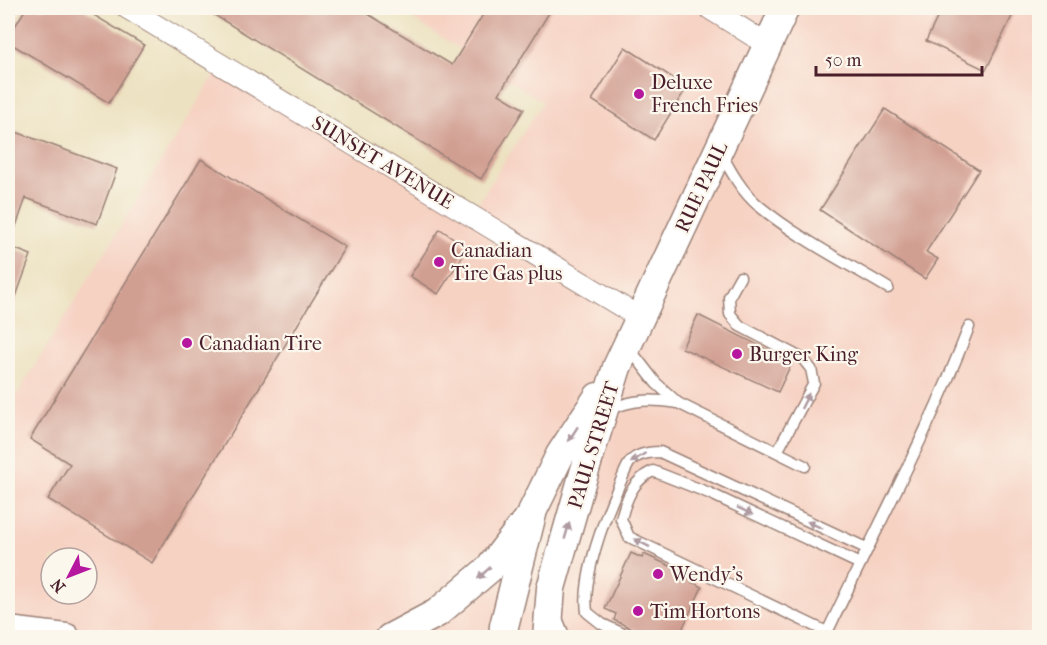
<svg xmlns="http://www.w3.org/2000/svg" width="1047" height="645" viewBox="0 0 1047 645" font-family="'IM FELL French Canon',serif">
  <style>
    .built { fill: #f6d2c3; fill-rule: evenodd }
    .building { fill: #d19f92 }
    .lines { fill: none; stroke-linecap: round; stroke-linejoin: round }
    .lane-casing { stroke: #9b8076; stroke-width: 13 }
    .street-casing { stroke: #9b8076; stroke-width: 23 }
    .secondary-casing { stroke: #9b8076; stroke-width: 31 }
    .lane { stroke: #fff; stroke-width: 10 }
    .street { stroke: #fff; stroke-width: 21 }
    .secondary { stroke: #fff; stroke-width: 28 }
    .oneway { fill: #ae9aa0 }
    .poi-dot { fill: #b5179e; stroke: #fbf7ec; stroke-width: 2 }
    .labels { text-anchor: middle; stroke-width: 4.5; stroke-linejoin: round; paint-order: stroke }
    .poi-label { font-size: 20px; fill: #4a1f2b; stroke: #fbf7ec; text-anchor: start }
    .street-label { font-size: 20px; fill: #4a1f2b; stroke: #fbf7ec }
  </style>
  <rect width="100%" height="100%" fill="#fbf7ec"/>
  <filter id="ink" filterUnits="userSpaceOnUse"><feTurbulence type="fractalNoise" baseFrequency=".0167" numOctaves="2"/><feDisplacementMap in="SourceGraphic" scale="12" xChannelSelector="R" yChannelSelector="G"/><feConvolveMatrix kernelMatrix="1 2 1 2 8 2 1 2 1" color-interpolation-filters="sRGB"/></filter>
  <filter id="wash" filterUnits="userSpaceOnUse"><feTurbulence type="fractalNoise" baseFrequency=".008" numOctaves="4" result="noise"/><feDisplacementMap in="SourceGraphic" scale="24" xChannelSelector="R" yChannelSelector="G"/><feGaussianBlur stdDeviation="1.35" result="paint"/><feColorMatrix in="noise" values="0 0 0 0 0 0 0 0 0 0 0 0 0 0 0 0 0 1.4 0 .05"/><feComposite in="paint" operator="in"/></filter>
  <g filter="url(#wash)">
    <rect width="100%" height="100%" fill="#ece1c0"/>
    <path class="built" d="M395,8H1039V637H8V409L221,64L470,215L543,102ZM51,558H87V594H51Z"/>
    <g id="blocks">
      <path class="building" d="M26,8H82L144,45L109,103L8,42V38Z
        M203,8H358L452,65L487,8H552L499,94L524,109L481,179Z
        M942,8H1016L986,70L926,41Z
        M625,47L687,87L654,140L592,100Z
        M885,109L979,170L926,252L938,259L925,279L820,210Z
        M8,129L117,169L97,224L26,198L10,243L8,242Z
        M201,159L345,247L152,563L48,499L70,464L30,439Z
        M440,229L468,248L438,294L410,276Z
        M8,246L31,255L10,313H8Z
        M698,315L792,362L778,392L682,348Z
        M631,553L642,558L644,554L694,577L692,582L702,587L678,638H651L614,620L616,614L605,609Z"/>
    </g>
  </g>
  <g filter="url(#ink)">
    <use href="#blocks" fill-opacity="0" stroke="#9b8076" stroke-width="1.5"/>
    <g class="lines">
      <defs>
        <path id="lane" d="M721,153C731,172 742,192 759,206C798,238 845,262 888,288
          M740,277L729,297L730,314L740,326L803,359L811,369L814,383L777,452
          M629,348L656,383L678,403L805,466
          M608,410C634,399 650,399 677,403
          M557,618L565,638
          M827,632L629,537L621,519C626,499 633,480 653,471L709,493L860,564
          M825,637C873,534 928,434 969,327
          M632,638L602,624L587,612C582,576 605,516 620,483C623,477 626,467 630,462C637,454 650,452 660,452L868,549"/>
        <path id="street" d="M127,8L639,317
          M709,8L768,45"/>
        <path id="secondary" d="M8,631L66,638
          M390,638L437,613L490,568L525,522
          M503,638L504,626L533,510L560,455L598,397
          M547,638L551,588L581,483L617,367L785,8"/>
      </defs>
      <use href="#lane" class="lane-casing"/>
      <use href="#street" class="street-casing"/>
      <use href="#secondary" class="secondary-casing"/>
      <use href="#lane" class="lane"/>
      <use href="#street" class="street"/>
      <use href="#secondary" class="secondary"/>
    </g>
    <defs><path id="oneway-solid" d="M-6-.8H1V-3.2L6.5 0L1 3.2V.8H-6Z" transform="scale(1.5)"/></defs>
    <g class="oneway">
      <use href="#oneway-solid" transform="translate(805 401) rotate(-63)"/>
      <use href="#oneway-solid" transform="translate(573 434) rotate(123)"/>
      <use href="#oneway-solid" transform="translate(638 458) rotate(147)"/>
      <use href="#oneway-solid" transform="translate(745 511) rotate(26)"/>
      <use href="#oneway-solid" transform="translate(815 525) rotate(-155)"/>
      <use href="#oneway-solid" transform="translate(567 531) rotate(-74)"/>
      <use href="#oneway-solid" transform="translate(642 543) rotate(-153)"/>
      <use href="#oneway-solid" transform="translate(484 573) rotate(138)"/>
    </g>
  </g>
  <g class="poi-dot">
    <circle cx="639" cy="94" r="6"/>
    <circle cx="439" cy="262" r="6"/>
    <circle cx="187" cy="343" r="6"/>
    <circle cx="737" cy="354" r="6"/>
    <circle cx="658" cy="574" r="6"/>
    <circle cx="638" cy="611" r="6"/>
  </g>
  <g class="labels">
    <g class="poi-label">
      <text x="651" y="89">Deluxe<tspan x="651" dy="23">French Fries</tspan></text>
      <text x="451" y="257">Canadian<tspan x="451" dy="23">Tire Gas plus</tspan></text>
      <text x="199" y="350">Canadian Tire</text>
      <text x="749" y="361">Burger King</text>
      <text x="670" y="581">Wendy's</text>
      <text x="650" y="618">Tim Hortons</text>
    </g>
    <g class="street-label">
      <text transform="translate(383 162) rotate(31)" y="7">SUNSET AVENUE</text>
      <text transform="translate(701 187) rotate(-65)" y="7">RUE PAUL</text>
      <text transform="translate(593 445) rotate(-73)" y="7">PAUL STREET</text>
    </g>
  </g>
  <rect width="1047" height="645" fill="none" stroke="#fbf7ec" stroke-width="30"/>
  <g transform="translate(69 576) rotate(228)"><circle r="28" fill="#fbf7ec" stroke="#b4a19f" stroke-width="1.5"/>
  <path d="M0-4.5L10 22L0 15L-10 22Z" fill="#b5179e"/>
  <text y="-9" font-size="16" font-weight="bold" text-anchor="middle" fill="#4a1f2b">N</text>
  </g>
  <path d="M816 66v9h166v-9" fill="none" stroke="#4a1f2b" stroke-width="3"/>
  <text x="825" y="66" font-size="18" fill="#4a1f2b" stroke="#fbf7ec" stroke-width="4.5" paint-order="stroke">50 m</text>
</svg>
